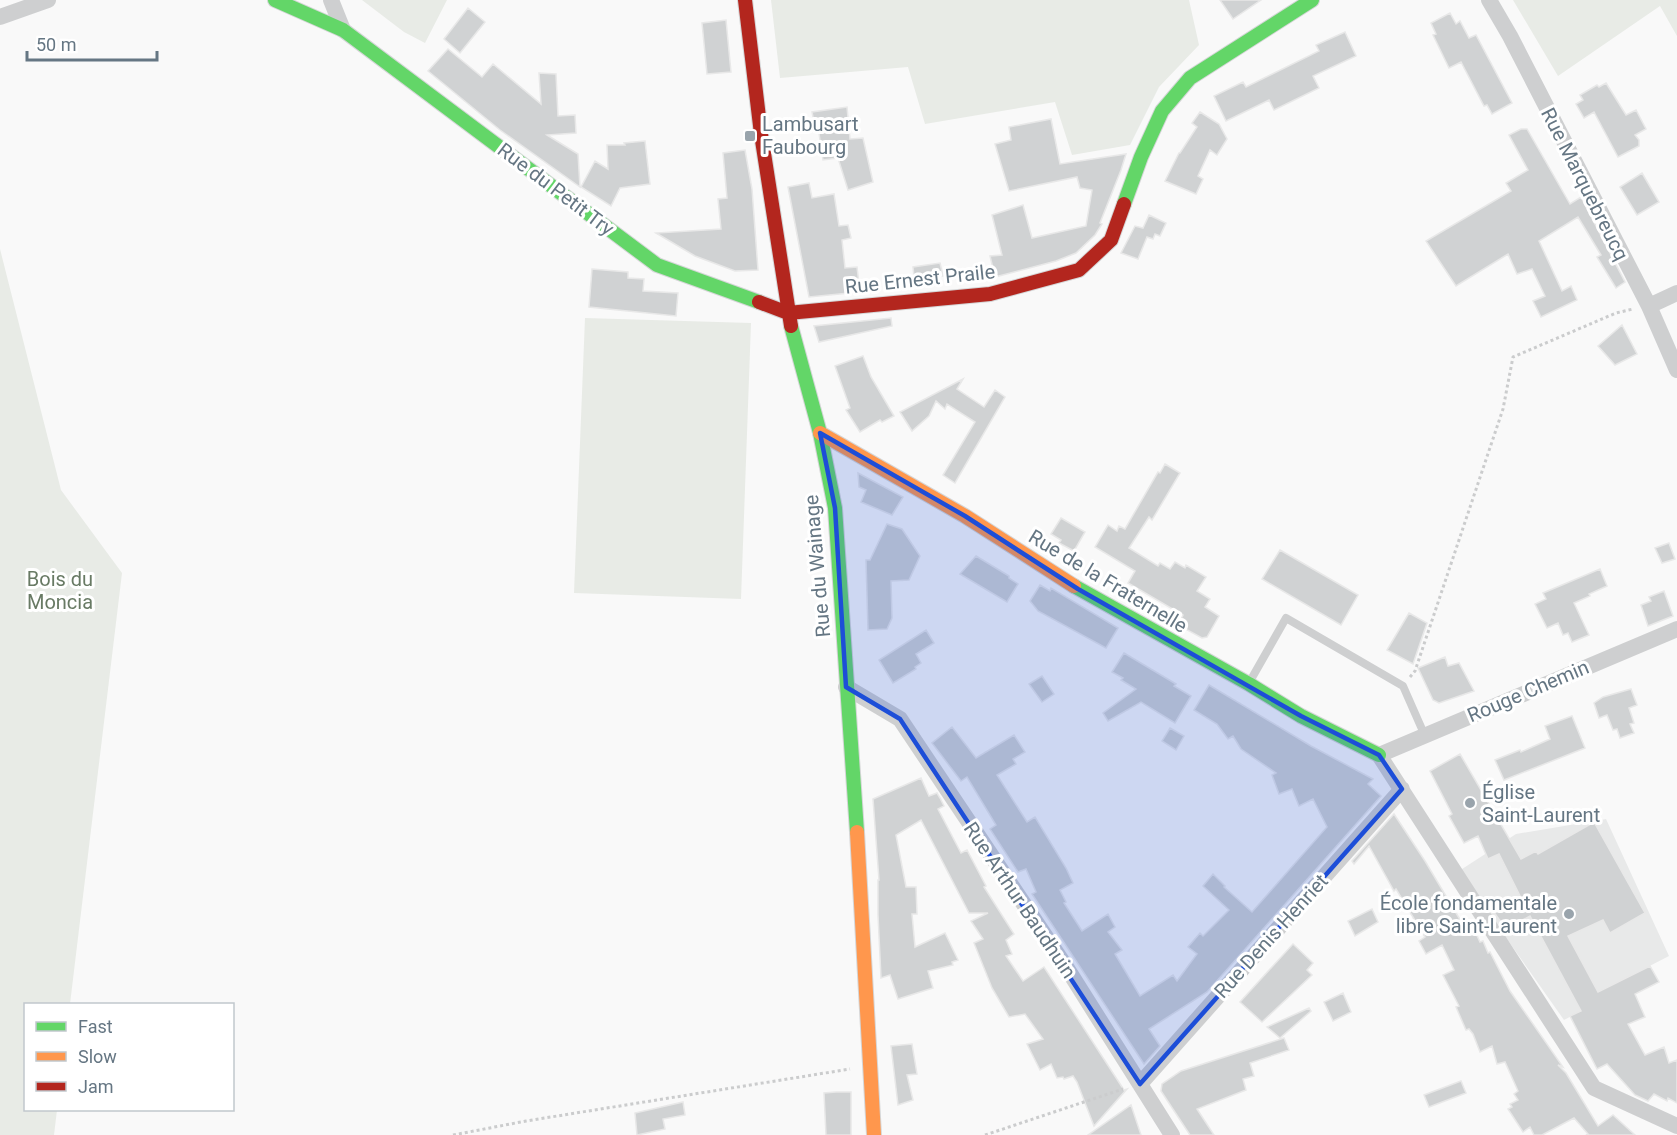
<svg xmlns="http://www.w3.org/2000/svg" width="1677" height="1135" viewBox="0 0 1677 1135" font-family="Roboto,sans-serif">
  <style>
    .built { fill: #e8e9e9 }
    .green { fill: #e8ebe6 }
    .building { fill: #d0d2d3; stroke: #e8e8e8; stroke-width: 1.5 }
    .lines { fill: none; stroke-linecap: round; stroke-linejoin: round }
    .fast-casing { stroke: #d5d6d7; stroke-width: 16 }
    .slow-casing { stroke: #d5d6d7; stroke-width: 16 }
    .jam-casing { stroke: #d5d6d7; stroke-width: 16 }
    .path { stroke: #cbcccd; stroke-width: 3; stroke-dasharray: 3 3; stroke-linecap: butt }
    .lane { stroke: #cecfd0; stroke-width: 8 }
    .street { stroke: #cecfd0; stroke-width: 16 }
    .fast { stroke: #63d668; stroke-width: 14 }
    .slow { stroke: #ff974d; stroke-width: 14 }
    .jam { stroke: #b3261e; stroke-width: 14 }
    .marked { fill: #1d4ed8; fill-opacity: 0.2; stroke: #1d4ed8; stroke-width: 4.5; stroke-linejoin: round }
    .poi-dot { fill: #99a4ac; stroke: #fff; stroke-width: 2 }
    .labels { text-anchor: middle; stroke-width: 6; stroke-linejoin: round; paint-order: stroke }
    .poi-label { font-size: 20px; fill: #657683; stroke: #fff; text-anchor: start }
    .street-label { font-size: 20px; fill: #657683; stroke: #fff }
    .park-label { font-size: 20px; fill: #687a64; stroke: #fff }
  </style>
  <rect width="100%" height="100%" fill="#f9f9f9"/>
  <path class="built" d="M1606,819L1669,956L1603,990L1581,1011L1564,1020L1459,871L1516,834Z"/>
  <path class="green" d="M362,0H447L425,43L404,32Z
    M771,0H1189L1199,45L1159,87L1130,145L1072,155L1055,102L925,124L908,67L780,78Z
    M1513,0H1677V36L1660,6L1558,76Z
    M0,249L61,490L122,573L70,1004H26V1110H57L54,1135H0Z
    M585,318L751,323L741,599L574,593Z"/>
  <path class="building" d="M1220,0H1261L1233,19Z
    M468,8L485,22L460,53L444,39Z
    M1450,13L1456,24L1460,21L1469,38L1476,35L1512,103L1492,114L1487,105L1484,106L1461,62L1449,68L1433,35L1436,34L1431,23Z
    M726,20L731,72L707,74L702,23Z
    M1345,32L1356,56L1313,76L1319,88L1274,110L1269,100L1226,121L1214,96L1243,82L1246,87L1319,51L1316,45Z
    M448,49L482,77L493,64L541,104L539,73L556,74L558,116L575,115L576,133L547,135L578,154L580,187L500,130L428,71Z
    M1606,83L1626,115L1636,110L1646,129L1635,135L1639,140V146L1618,157L1594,112L1584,118L1576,104L1583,100L1580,95L1597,85L1599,87Z
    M847,107L850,139L863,138L873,182L848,190L838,158L823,160L818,127L815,128L812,112Z
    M1200,112L1219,124L1227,139L1217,155L1210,150L1198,176L1203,179L1196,194L1165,181L1179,153H1180L1197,127L1192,123Z
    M1051,119L1060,164L1126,154L1121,170L1100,223L1102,224L1095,235L1076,253L1056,261L995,277L990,256L1002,255L992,215L1023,205L1032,238L1086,226L1092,190L1080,188L1077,177L1009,191L995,144L1011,140L1009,127Z
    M1521,129H1527L1570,204L1581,197L1625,282L1616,288L1597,257L1601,255L1578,217L1539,241L1562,291L1571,286L1577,300L1541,317L1533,301L1545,296L1532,269L1517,274L1508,254L1456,286L1426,241L1511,191L1506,183L1528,170L1509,135Z
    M645,141L650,184L620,188L611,206L581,187L595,161L608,169L607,145H625L624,143Z
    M745,150L752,189L758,270L735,271L695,256L656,233L721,229L718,199L727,198L723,153Z
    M1642,173L1659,202L1637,215L1620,187Z
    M809,183L812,198L834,194L839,226L848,225L851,238L842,240L845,268L857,267L860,292L809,297L788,187Z
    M1149,215L1166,223L1160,236L1155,234L1153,239L1147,237L1138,259L1121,253L1135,226L1143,228Z
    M940,263L943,276L938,277V284L915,287L913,267Z
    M592,269L628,272V278L644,279L643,291L678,293L676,316L589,307Z
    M891,318L892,326L819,342L814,326Z
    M1622,325L1637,354L1615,365L1598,346Z
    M863,356L871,377L894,416L882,422L880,420L860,432L846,410L850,408L835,366Z
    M963,379L957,389L984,407L995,390L1005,397L955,483L943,475L975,422L947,404L945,409L936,401L929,416L912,431L900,412Z
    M1165,464L1180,473L1152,520L1149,517L1129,548L1158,566L1160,563L1170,569L1175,562L1185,568L1186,565L1206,577L1197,591L1210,599L1205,607L1219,616L1207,637L1202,638L1178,625L1183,615L1128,583L1135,571L1095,547L1108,525L1117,531L1119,526L1125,529L1158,472L1160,473Z
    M858,473L903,497L892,515L861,502L866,490L859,487Z
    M1061,518L1085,532L1074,551L1059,543L1061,540L1051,534Z
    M887,524L902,529L920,556L909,580L891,581L892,618L887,629L868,630L866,560H870Z
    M1669,543L1675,559L1662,563L1655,548Z
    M1280,550L1358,595L1341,625L1262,579Z
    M976,556L1009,576V578L1018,584L1007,602L960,574Z
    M1600,569L1607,586L1589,594L1590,596L1574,603L1589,635L1572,642L1568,633L1563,635L1558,623L1547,628L1535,604L1546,599L1543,593Z
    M1040,585L1050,591L1051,588L1118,628L1106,648L1038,611L1030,601Z
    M1664,591L1673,616L1648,626L1641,605L1651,601L1649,597Z
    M1409,613L1427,623L1413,664L1387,650Z
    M926,630L934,643L916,654L921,663L915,667L916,669L893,683L879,660Z
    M1124,653L1176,684L1174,686L1191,696L1175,723L1141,702L1108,721L1103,713L1136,689L1121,680L1123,678L1112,672Z
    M1445,657L1448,666L1459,663L1474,691L1439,703L1433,700L1418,668Z
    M1042,676L1054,694L1042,702L1029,684Z
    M1209,685L1311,746L1373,779L1368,784L1381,796L1207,992L1149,1029L1160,1046L1144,1064L1032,894L1036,892L1026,869L1018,872L990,829L996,825L967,777L961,781L932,743L952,727L976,758L1014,735L1025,752L1013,759L1016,764L997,775L1027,822L1035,817L1066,868L1073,883L1060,890L1066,902L1064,903L1082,931L1108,914L1115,927L1108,932L1122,950L1115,954L1140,996L1173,975L1177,981L1197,954L1188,947L1200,933L1203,936L1229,910L1203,886L1213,874L1225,886L1224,887L1252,912L1327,827L1313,799L1299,806L1292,789L1279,794L1272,775L1276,773L1241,749L1233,736L1228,739L1217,724L1194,710Z
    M1631,689L1637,705L1629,708L1634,723L1630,724L1634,733L1620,738L1617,729L1613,730L1607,715L1599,718L1594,703L1603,697Z
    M1572,716L1585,748L1504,780L1495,760L1520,750L1521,752L1550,739L1545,726Z
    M1170,728L1184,736L1176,750L1162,741Z
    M1460,754L1521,859L1536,851L1538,854L1594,822L1645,913L1610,933L1603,920L1568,936L1598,992L1650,966L1659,982L1635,994L1645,1017L1628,1024L1645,1055L1664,1047L1669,1063L1677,1060V1103L1668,1098L1667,1101L1654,1094L1648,1101L1635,1095L1607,1064L1597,1069L1570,1016L1581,1011L1530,916L1506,929L1493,911L1521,898L1499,854L1488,859L1478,836L1464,843L1449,816L1452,814L1430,771Z
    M921,778L929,796L937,793L940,798L944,806L938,809L961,853L967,850L986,886L984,887L1014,934L1006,940L1012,954L1006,956L1023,981L1044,967L1124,1090L1127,1089L1094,1126L1077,1082L1073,1076L1064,1079L1063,1077L1057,1078L1051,1064L1040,1070L1027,1044L1043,1039L1025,1014L1009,1017L992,988L974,943L983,939L971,921L988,913H969L921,820L896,835L906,887H916L917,914H912L915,947L945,933L958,960L952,962L953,965L928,971L933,988L898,999L890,975L881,978L878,915V880H879L873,799Z
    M1394,814L1425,861L1468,933L1474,929L1480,942L1483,941L1488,953L1490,952L1510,991L1563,1067L1558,1065L1566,1073L1598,1126L1613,1115L1635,1135H1586L1588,1134L1574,1118L1542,1135H1534L1530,1127L1523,1132L1508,1109L1512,1107L1510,1104L1518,1100L1514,1094L1518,1091L1505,1062L1497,1064L1492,1046L1480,1052L1473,1034L1469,1029L1466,1030L1456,1007L1459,1006L1443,975L1454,970L1442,945L1426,954L1419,941L1425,937L1396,889L1394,891L1369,846L1354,864L1352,861Z
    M1372,909L1378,922L1355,936L1348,921Z
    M1293,944L1313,963L1307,970L1312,975L1262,1022L1240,1002Z
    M1343,993L1351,1012L1333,1021L1324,1002Z
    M1309,1008L1311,1011L1280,1038L1267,1027Z
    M1284,1038L1289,1050L1250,1063L1254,1076L1243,1079L1246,1090L1197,1109L1214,1135H1190L1161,1091L1162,1084L1181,1071Z
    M912,1044L917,1074L907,1075L913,1100L898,1105L891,1046Z
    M1461,1081L1466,1093L1429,1107L1424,1095Z
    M836,1092H851V1135H826L824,1093Z
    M683,1102L685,1115L663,1119L665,1129L637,1135L635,1113Z
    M1131,1105L1141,1135H1088Z"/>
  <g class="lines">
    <defs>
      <path id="fast" d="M275,0L343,30L657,265L759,302
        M1124,204L1141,157L1162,111L1190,78L1312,0
        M791,326L820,433L835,508L857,832
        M1074,586L1249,684L1301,716L1379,755"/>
      <path id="slow" d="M820,433L965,516L1074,586
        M857,832L874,1135"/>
      <path id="jam" d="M745,0L761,134L791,326
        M759,302L788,313L990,294L1079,270L1111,240L1124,204"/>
    </defs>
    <use href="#fast" class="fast-casing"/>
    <use href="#slow" class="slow-casing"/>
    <use href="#jam" class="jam-casing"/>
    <path class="path" d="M1410,677L1415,671L1503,409L1513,357L1616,313L1633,309
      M453,1135L526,1121L850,1069
      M985,1135L1123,1089"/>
    <path class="lane" d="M1249,683L1286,618L1403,686L1425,736"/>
    <path class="street" d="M331,0L343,30
      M1489,0L1510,36L1649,306L1677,370
      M0,17L48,0
      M1649,306L1677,293
      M1677,629L1379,755L1594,1088L1677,1126
      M846,687L900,719L1068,970L1172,1135
      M1140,1084L1402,789"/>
    <use href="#fast" class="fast"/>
    <use href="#slow" class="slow"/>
    <use href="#jam" class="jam"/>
  </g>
  <path class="marked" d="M820,433L965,516L1078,589L1301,716L1379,755L1402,789L1140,1084L900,719L846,687L835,508Z"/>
  <g class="poi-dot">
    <rect x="744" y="130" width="12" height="12" rx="3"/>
    <circle cx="1470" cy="803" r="6"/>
    <circle cx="1569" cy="914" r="6"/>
  </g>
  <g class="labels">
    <g class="poi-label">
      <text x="762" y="131">Lambusart<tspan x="762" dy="23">Faubourg</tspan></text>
      <text x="1482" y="799">Église<tspan x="1482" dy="23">Saint-Laurent</tspan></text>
      <text x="1557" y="910" text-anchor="end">École fondamentale<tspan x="1557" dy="23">libre Saint-Laurent</tspan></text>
    </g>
    <g class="street-label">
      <text transform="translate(1585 184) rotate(63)" y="7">Rue Marquebreucq</text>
      <text transform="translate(556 189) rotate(37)" y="7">Rue du Petit Try</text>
      <text transform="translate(920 279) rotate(-6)" y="7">Rue Ernest Praile</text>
      <text transform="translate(817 566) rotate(-95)" y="7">Rue du Wainage</text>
      <text transform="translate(1108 581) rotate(31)" y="7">Rue de la Fraternelle</text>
      <text transform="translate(1528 691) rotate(-23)" y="7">Rouge Chemin</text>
      <text transform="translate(1020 900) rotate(56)" y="7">Rue Arthur Baudhuin</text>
      <text transform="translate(1271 936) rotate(-48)" y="7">Rue Denis Henriet</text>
    </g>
    <g class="park-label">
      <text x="60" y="586">Bois du<tspan x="60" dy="23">Moncia</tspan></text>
    </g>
  </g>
  <rect x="24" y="1003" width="210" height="108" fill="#ffffff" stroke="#c1c8cd" stroke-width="1.5"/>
  <rect x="36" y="1022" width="30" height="9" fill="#63d668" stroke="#c1c8cd" stroke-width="1.5"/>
  <text x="78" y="1033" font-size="18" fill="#657683">Fast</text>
  <rect x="36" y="1052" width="30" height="9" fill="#ff974d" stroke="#c1c8cd" stroke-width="1.5"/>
  <text x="78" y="1063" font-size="18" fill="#657683">Slow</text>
  <rect x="36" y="1082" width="30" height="9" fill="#b3261e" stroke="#c1c8cd" stroke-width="1.5"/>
  <text x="78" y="1093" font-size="18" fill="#657683">Jam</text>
  <path d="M27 51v9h130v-9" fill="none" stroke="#657683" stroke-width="3"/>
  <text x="36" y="51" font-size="18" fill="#657683" stroke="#ffffff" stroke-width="4.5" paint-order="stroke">50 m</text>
</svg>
